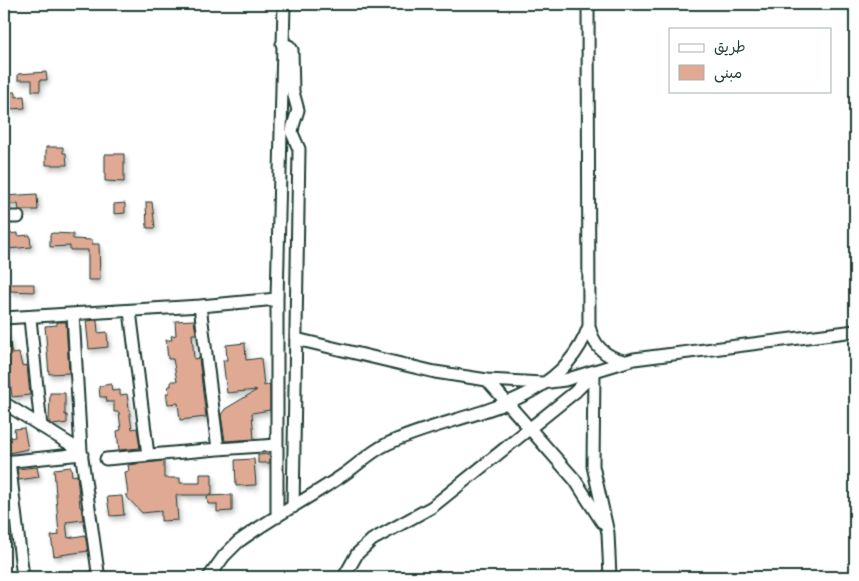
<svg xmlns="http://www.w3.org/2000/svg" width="859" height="581" viewBox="0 0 859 581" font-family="Itim,'Playpen Sans Arabic',sans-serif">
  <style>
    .building { fill: #dfa994; stroke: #1f3d34; filter: url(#shadow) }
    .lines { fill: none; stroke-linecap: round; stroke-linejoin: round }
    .minor-casing { stroke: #1f3d34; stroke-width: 15 }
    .minor { stroke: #fff; stroke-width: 11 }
  </style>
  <defs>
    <filter id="shadow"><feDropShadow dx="2" dy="3.5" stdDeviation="2.5" flood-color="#0004"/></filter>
  </defs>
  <rect width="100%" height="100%" fill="#fff"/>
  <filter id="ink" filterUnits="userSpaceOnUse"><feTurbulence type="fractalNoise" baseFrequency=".02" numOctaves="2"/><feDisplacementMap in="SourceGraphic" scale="10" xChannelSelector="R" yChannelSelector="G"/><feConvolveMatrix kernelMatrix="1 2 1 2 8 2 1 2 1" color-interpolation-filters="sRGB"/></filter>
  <g filter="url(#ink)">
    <path class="building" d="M46,72L47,80H40V91H32V80H18V74Z
      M8,92H16V97L24,96L25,108L11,109Z
      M46,147H63V153H66L67,165H46Z
      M105,154H124V182L105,181Z
      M37,194L38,210H19L18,204H4V196Z
      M146,202H152L155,228H147Z
      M125,203V213L114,214V204Z
      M18,233V236L30,235L31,247L7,249L6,234Z
      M53,233L73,234V239L92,240V244H99L100,280H88V250H70V246L50,247V234Z
      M10,284H34V292L10,291Z
      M97,320L98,333L107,332L108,347L89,349L86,321Z
      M194,320L196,334H192L194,359L199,358L206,417L180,420L178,403L168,404L166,393H169L168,386H171V381H177L173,359H168L166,340H172L171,336L176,335L175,321Z
      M57,322H66L69,373L49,374L45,326L57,325Z
      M4,332H7L12,354L19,353L22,366L27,365L30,395L12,397L8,366L4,367Z
      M245,343L246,360L261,358L264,386L270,384V410L252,413L254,439L225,441L221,415L225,409L257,390L227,393L223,360H227L226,345Z
      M111,384L112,391L120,390V395L127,394L132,429L137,428L140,448L119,450L117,431L121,430L119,412H114V402H107L106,397H100L99,386Z
      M50,393H65V415H67V423L53,425L49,422Z
      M24,428L28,449L4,454V439L15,437L14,429Z
      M270,454V463H258V455Z
      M254,459L256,485L236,486L235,460Z
      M164,461V478H180V483H200V474H212V495H176L178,520L161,521V511L142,513L125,495H128L125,472L129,471L128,465Z
      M37,467L39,477L19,480L17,469Z
      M71,467L72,476L77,475L80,507H81L83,520L66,522L68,538L85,535L88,551L54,556L51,536L59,535L54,469Z
      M232,495V511L217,512V504H208L207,496Z
      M122,496L124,515L110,516L107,497Z"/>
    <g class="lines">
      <defs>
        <path id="minor" d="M588,4L589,326C593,345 605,357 624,361
          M282,44L289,46L292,50L293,92L298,110L293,126L292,133L299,149L293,507
          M4,217H18
          M200,306L218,449
          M130,311L148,455
          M73,314L81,451L98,572L97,577
          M4,318L200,306L277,299
          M30,318L41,427
          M296,339L435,372L487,380L542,383L565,380L634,359L855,331
          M594,372L593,466L608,533L610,577
          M487,380L575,480L602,522
          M4,403L81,451
          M106,459L218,449L277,445
          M9,461L23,577
          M4,462L82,454
          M277,517V299L284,4
          M209,577L224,556L238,542C271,518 309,498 343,475C358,465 370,452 387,444C456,411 559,411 589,326
          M344,577L357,554L372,540L432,507L575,392L586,381L591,373"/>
      </defs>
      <use href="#minor" class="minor-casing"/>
      <use href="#minor" class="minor"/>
    </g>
  </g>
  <rect width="859" height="581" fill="none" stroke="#fff" stroke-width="20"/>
  <rect x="10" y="10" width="839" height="561" fill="none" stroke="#1f3d34" stroke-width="2" filter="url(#ink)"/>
  <rect x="669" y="28" width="162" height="65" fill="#ffffff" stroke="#a5b1ae"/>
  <rect x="679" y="44" width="25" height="8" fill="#ffffff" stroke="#a5b1ae"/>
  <text x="714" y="52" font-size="15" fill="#1f3d34">طريق</text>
  <rect x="679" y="65" width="25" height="15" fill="#dfa994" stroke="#a5b1ae"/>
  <text x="714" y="78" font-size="15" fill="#1f3d34">مبنى</text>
</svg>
